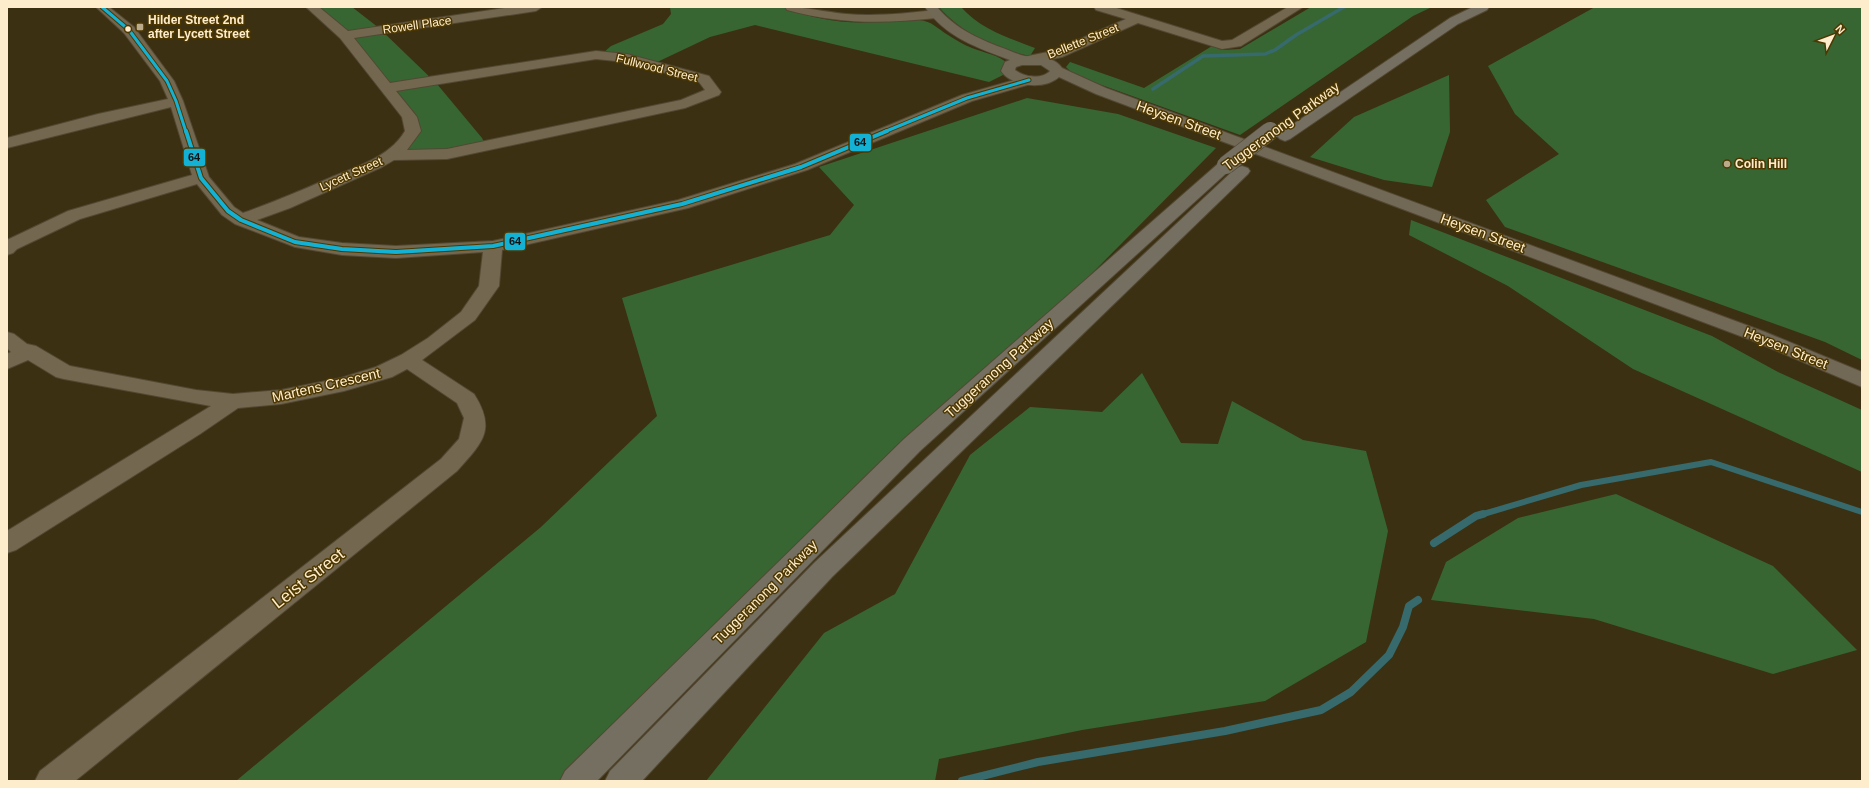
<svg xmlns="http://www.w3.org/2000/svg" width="1869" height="788" viewBox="0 0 1869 788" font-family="Arial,sans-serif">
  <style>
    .green { fill: #376633 }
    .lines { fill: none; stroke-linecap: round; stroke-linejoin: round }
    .stream-far2 { stroke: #376a6d; stroke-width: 3.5 }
    .stream-far1 { stroke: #376a6d; stroke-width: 6 }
    .stream { stroke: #376a6d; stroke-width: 8 }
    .minor-casing { stroke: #534833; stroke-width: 2 }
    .major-casing { stroke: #534833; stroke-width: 2 }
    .highway-casing { stroke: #534833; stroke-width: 2 }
    .minor { fill: #73684f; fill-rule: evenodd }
    .major { fill: #716956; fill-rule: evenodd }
    .highway { fill: #746f60; fill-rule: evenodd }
    .highway-bridge-far1-casing { stroke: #534833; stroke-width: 14; stroke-linecap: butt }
    .highway-bridge-casing { stroke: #534833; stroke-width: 19; stroke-linecap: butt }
    .highway-bridge-far1 { stroke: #746f60; stroke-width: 14 }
    .highway-bridge { stroke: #746f60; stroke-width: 18 }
    .bus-1-far1-casing { stroke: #4e3800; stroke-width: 5 }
    .bus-1-casing { stroke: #4e3800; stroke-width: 6 }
    .bus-1-far1 { stroke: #13b2d5; stroke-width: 3 }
    .bus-1 { stroke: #13b2d5; stroke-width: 4 }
    .poi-dot { fill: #baab8c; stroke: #4e3800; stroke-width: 1.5 }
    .bus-dot { fill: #feedcd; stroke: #4e3800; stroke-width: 1.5 }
    .labels { text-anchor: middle; stroke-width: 3; stroke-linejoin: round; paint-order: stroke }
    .far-poi-label { font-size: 12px; font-weight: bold; fill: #feedcd; stroke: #4e3800; text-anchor: start }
    .far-street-label { font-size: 12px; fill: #feedcd; stroke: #4e3800 }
    .street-label { font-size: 14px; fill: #feedcd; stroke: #4e3800 }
    .near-street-label { font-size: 17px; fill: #feedcd; stroke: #4e3800 }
    .line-badge { stroke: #4e3800; stroke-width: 1.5 }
    .pale-badge-label { font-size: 11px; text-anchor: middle; font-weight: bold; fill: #111 }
  </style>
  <rect width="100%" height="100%" fill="#3c3012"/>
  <path class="green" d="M313,7H352L379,28L437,84L482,138L485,144L445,151L398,153L417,135L389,85Z
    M670,7H784C812,19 843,24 874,22C888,22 905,18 919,20C932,21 938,29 948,35C956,40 964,45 972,48C984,53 1000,55 1008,64L1005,74L989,82L755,25L710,37L653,64L603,53L611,46L663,24L671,14Z
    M939,7H961C980,29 1009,38 1035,48L1030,56C997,50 961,33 939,7Z
    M1311,7H1432L1413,16L1240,135L1074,75L1066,67L1070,62L1144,88L1212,46L1222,50L1240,49Z
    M1595,7H1862V360L1825,342L1505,227L1486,200L1559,154L1515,114L1488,66Z
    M1449,75L1450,132L1432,187L1384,180L1310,157L1354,117Z
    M1027,98L1118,114L1216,148L1031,335L566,781H236L541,527L657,416L622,298L830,235L854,205L819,167Z
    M1411,220L1712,336L1778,372L1862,410V472L1633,369L1508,286L1409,235Z
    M1142,373L1181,443L1218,444L1232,401L1303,440L1366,451L1388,531L1366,642L1265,701L1082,730L939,759L935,781H706L824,633L895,594L970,455L1030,407L1102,412Z
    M1616,494L1773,566L1857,650L1773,674L1594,619L1431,600L1446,562L1518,518Z"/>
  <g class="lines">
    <path class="stream-far2" d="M1153,89L1203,56L1265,54L1275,50L1296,35L1344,7"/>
    <path class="stream-far1" d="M1480,515L1581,485L1711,462L1862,512"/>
    <path class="stream" d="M1434,543L1476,516L1483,514
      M962,781L1038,762L1225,731L1321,710L1351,692L1389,655L1403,627L1409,606L1418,600"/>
    <defs>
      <path id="minor" d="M96,7H109L134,27L174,81L183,101L209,177L234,207L243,213C271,203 298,192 325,180C352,168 390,158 405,131L402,117L340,38L306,7H319L348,31L511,7H542L536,11L354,38L390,83L596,51L627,54L709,76L721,92L719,95L685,108L447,159L394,160L382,167L290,208L257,220L299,237L342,243L396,246L493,241L678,200L795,164L962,95L1029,76L1034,77L1036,80L1034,83L972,101L807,170L688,208L502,250L499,286L475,320L422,360L474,394C497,430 482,443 457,471L75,781H35L40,771L441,459L459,439L464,418L457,403L407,369L392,377L344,391L281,404L238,408L200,434L16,550L7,553V531L211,406L64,379L56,377L28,360L7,369V354L11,352L7,348V332L14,334L27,344L36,346L70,366L196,390L233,394L281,390L341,378L376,367L401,355L428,338L461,312L479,286L483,252L396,258L342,255L295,247L235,224L222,215L197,184L80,219L17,249L13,253L7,255V240L68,211L192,175L171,107L7,148V138L98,114L168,99L160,81L124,33ZM596,59L626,62L699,82L705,90L681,100L447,149L407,150L421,131L417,117L396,91Z
        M785,7C806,7 825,12 846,14C876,17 906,13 936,10L940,11L942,14L940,17L936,18C881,24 840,24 787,10Z
        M1094,7H1113L1222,41L1232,40L1288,7H1303L1241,46L1222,49L1138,23L1062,57L1028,64L1023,63L1021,60L1023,57L1053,51L1126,19L1096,10Z"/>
      <path id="major" d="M925,7H937C955,29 981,40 1008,50C1013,52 1020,55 1025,56C1039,59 1053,55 1062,68L1106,88L1765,332L1862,372V387L1751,340L1096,94L1059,77C1045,90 1012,87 1001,71L1005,62L1010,60C978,48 945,37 925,7ZM1022,65H1041L1050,71C1041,80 1025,77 1015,70L1016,67Z"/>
      <path id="highway" d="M1473,7H1489L1487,10L1458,24L1290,139L1285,141L1280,139L1277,136L1280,133L1450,18Z
        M1226,160L1232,162L1234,165L1232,168L920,451L597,781H560L565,771L904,439L1220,162Z
        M1242,166L1248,168L1250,171L1248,174L832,577L642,781H605L610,771L814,563L1236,168Z"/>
    </defs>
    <use href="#minor" class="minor-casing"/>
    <use href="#major" class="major-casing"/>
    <use href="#highway" class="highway-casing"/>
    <use href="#minor" class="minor"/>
    <use href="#major" class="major"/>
    <use href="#highway" class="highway"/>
    <defs>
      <path id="highway-bridge-far1" d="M1268,132L1270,131"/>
      <path id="highway-bridge" d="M1226,165L1270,131"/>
    </defs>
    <use href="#highway-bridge-far1" class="highway-bridge-far1-casing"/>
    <use href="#highway-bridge" class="highway-bridge-casing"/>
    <use href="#highway-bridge-far1" class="highway-bridge-far1"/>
    <use href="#highway-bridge" class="highway-bridge"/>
    <defs>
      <path id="bus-1-far1" d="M102,7L129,30L167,81L176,101L186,132
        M884,132L967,98L1029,80"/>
      <path id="bus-1" d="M186,131L201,178L228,211L241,220L295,242L342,249L396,252L493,246L682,204L801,167L887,131"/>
    </defs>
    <use href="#bus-1-far1" class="bus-1-far1-casing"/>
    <use href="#bus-1" class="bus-1-casing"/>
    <use href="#bus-1-far1" class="bus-1-far1"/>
    <use href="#bus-1" class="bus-1"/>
  </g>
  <g class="poi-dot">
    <rect x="136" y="23" width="8" height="8" rx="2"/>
    <circle cx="1727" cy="164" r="4"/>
  </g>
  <circle class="bus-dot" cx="128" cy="29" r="3.5"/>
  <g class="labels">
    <g class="far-poi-label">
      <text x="148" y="24">Hilder Street 2nd<tspan x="148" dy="14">after Lycett Street</tspan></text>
      <text x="1735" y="168">Colin Hill</text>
    </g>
    <g class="far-street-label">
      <text transform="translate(417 25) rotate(-8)" y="4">Rowell Place</text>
      <text transform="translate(1083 41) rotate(-22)" y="4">Bellette Street</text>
      <text transform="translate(657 68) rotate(14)" y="4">Fullwood Street</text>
      <text transform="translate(351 174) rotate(-24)" y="4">Lycett Street</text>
    </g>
    <g class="street-label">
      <text transform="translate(1179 120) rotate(20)" y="5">Heysen Street</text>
      <text transform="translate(1281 126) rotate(-36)" y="5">Tuggeranong Parkway</text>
      <text transform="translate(1483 233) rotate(20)" y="5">Heysen Street</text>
      <text transform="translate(1786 348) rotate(22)" y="5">Heysen Street</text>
      <text transform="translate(999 368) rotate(-42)" y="5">Tuggeranong Parkway</text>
      <text transform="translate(326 385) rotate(-13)" y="5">Martens Crescent</text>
      <text transform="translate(765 592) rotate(-45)" y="5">Tuggeranong Parkway</text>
    </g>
    <g class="near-street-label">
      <text transform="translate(308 578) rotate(-38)" y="6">Leist Street</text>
    </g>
  </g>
  <g class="line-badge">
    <rect x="849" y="133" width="23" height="19" rx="4" fill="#13b2d5"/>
    <rect x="183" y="148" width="23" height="19" rx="4" fill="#13b2d5"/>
    <rect x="504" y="232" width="22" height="19" rx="4" fill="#13b2d5"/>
  </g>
  <g class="pale-badge-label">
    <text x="860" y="146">64</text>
    <text x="194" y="161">64</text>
    <text x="515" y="245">64</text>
  </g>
  <rect width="1869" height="788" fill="none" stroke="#feedcd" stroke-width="16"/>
  <g transform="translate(1833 36) rotate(48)" stroke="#4e3800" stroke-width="3" paint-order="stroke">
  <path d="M0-3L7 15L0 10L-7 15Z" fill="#feedcd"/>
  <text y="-6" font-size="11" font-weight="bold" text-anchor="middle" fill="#feedcd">N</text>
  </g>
</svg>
